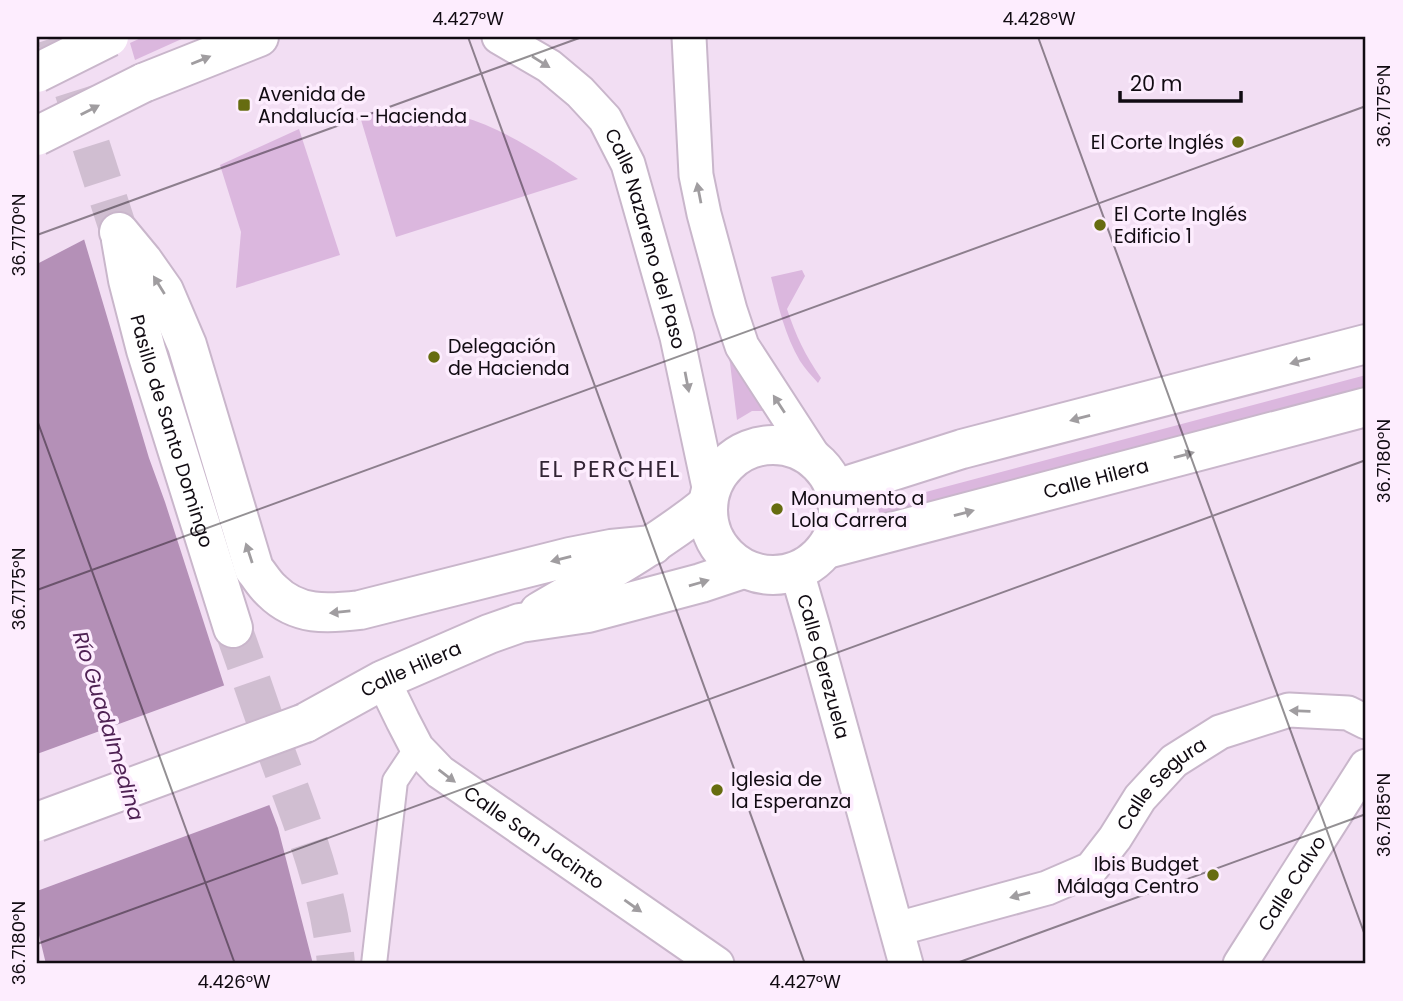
<svg xmlns="http://www.w3.org/2000/svg" width="1403" height="1001" viewBox="0 0 1403 1001" font-family="Poppins,sans-serif">
  <style>
    .green { fill: #dbb7de }
    .water { fill: #b490b7 }
    .pier { fill: #f2def3 }
    .lines { fill: none; stroke-linecap: round; stroke-linejoin: round }
    .primary-tunnel { stroke: #d0bed1; stroke-width: 38; stroke-dasharray: 38 19; stroke-linecap: butt }
    .pedestrian-casing { stroke: #c9b6cb; stroke-width: 28 }
    .minor-casing { stroke: #c9b6cb; stroke-width: 37 }
    .secondary-casing { stroke: #c9b6cb; stroke-width: 42 }
    .primary-casing { stroke: #c9b6cb; stroke-width: 42 }
    .pedestrian { stroke: #fff; stroke-width: 24 }
    .minor { stroke: #fff; stroke-width: 33 }
    .secondary { stroke: #fff; stroke-width: 38 }
    .primary { stroke: #fff; stroke-width: 38 }
    .secondary-bridge-casing { stroke: #c9b6cb; stroke-width: 42; stroke-linecap: butt }
    .secondary-bridge { stroke: #fff; stroke-width: 38 }
    .oneway { fill: #a09da0 }
    .ticks { fill: none; stroke: #110b12; stroke-width: 2; stroke-opacity: 0.45 }
    .poi-dot { fill: #666c10; stroke: #fdedfe; stroke-width: 2.5 }
    .labels { text-anchor: middle; stroke-width: 7; stroke-linejoin: round; paint-order: stroke }
    .poi-label { font-size: 19px; fill: #110b12; stroke: #fdedfe; text-anchor: start }
    .street-label { font-size: 19px; fill: #110b12; stroke: #fdedfe }
    .water-label { font-size: 21px; font-style: italic; fill: #4f2254; stroke: #fdedfe }
    .quarter-label { font-size: 23px; letter-spacing: 2px; fill: #322434; stroke: #fdedfe }
    .neatline { fill: none; stroke: #110b12; stroke-width: 2.5 }
    .ticks-label { font-size: 18px; text-anchor: middle; fill: #110b12 }
  </style>
  <rect width="100%" height="100%" fill="#f2def3"/>
  <path class="green" d="M143,37H186L135,60L130,43Z
    M391,111C414,112 439,111 462,117C499,126 547,157 578,179L396,237L359,113Z
    M299,129L340,255L236,288L241,232L220,165Z
    M802,270L805,276L787,309C796,336 805,355 821,378L818,383C812,376 805,369 800,361C785,336 778,305 771,277Z
    M710,293L771,411H752L737,420L730,363Z
    M1366,375V386L880,515L877,505Z"/>
  <path class="water" d="M37,100L84,239L149,458L165,502L224,685L278,828L313,964H46L37,927Z"/>
  <path class="pier" d="M37,96L40,99L87,238L37,264Z
    M228,684L272,804L37,891V754Z"/>
  <g class="lines">
    <path class="primary-tunnel" d="M56,37L119,232
      M233,628C248,670 262,712 277,754C302,822 330,892 336,964"/>
    <defs>
      <path id="pedestrian" d="M374,964L395,781L417,748"/>
      <g id="minor">
        <path id="s1" d="M499,37L549,66L580,92L605,119L628,164L677,337L710,492"/>
        <path d="M689,37L696,175L704,214L730,310L742,346L816,460"/>
        <path id="s2" d="M797,572L813,627L906,964"/>
        <path id="s3" d="M383,680L403,721L417,748L440,772L717,964"/>
        <path id="s4" d="M897,929L1047,888L1091,869L1115,838L1140,798L1174,761L1220,732L1289,710L1348,713L1366,722"/>
        <path id="s5" d="M1240,964L1366,766"/>
      </g>
      <g id="secondary">
        <path d="M143,83L259,37"/>
        <circle cx="773" cy="510" r="65"/>
        <path d="M836,489L962,449L1366,344"/>
        <path id="s6" d="M827,549L1366,407"/>
        <path d="M539,612C597,578 656,546 708,504"/>
        <path id="s7" d="M305,723L383,680L489,634L520,623L588,613L701,583L743,569"/>
      </g>
      <g id="primary">
        <path d="M119,232L143,261L164,291L187,345L254,569C260,576 265,585 272,591C297,616 327,614 360,610L570,557L611,549L653,545"/>
        <path id="s8" d="M121,240L128,280L146,350L233,628"/>
      </g>
    </defs>
    <use href="#pedestrian" class="pedestrian-casing"/>
    <use href="#minor" class="minor-casing"/>
    <use href="#secondary" class="secondary-casing"/>
    <use href="#primary" class="primary-casing"/>
    <use href="#pedestrian" class="pedestrian"/>
    <use href="#minor" class="minor"/>
    <use href="#secondary" class="secondary"/>
    <use href="#primary" class="primary"/>
    <defs>
      <path id="secondary-bridge" d="M37,73L109,37
        M37,136L143,83
        M37,822L305,723"/>
    </defs>
    <use href="#secondary-bridge" class="secondary-bridge-casing"/>
    <use href="#secondary-bridge" class="secondary-bridge"/>
  </g>
  <defs><path id="oneway-solid" d="M-6-.8H1V-3.2L6.5 0L1 3.2V.8H-6Z" transform="scale(1.75)"/></defs>
  <g class="oneway">
    <use href="#oneway-solid" transform="translate(201 60) rotate(-22)"/>
    <use href="#oneway-solid" transform="translate(541 62) rotate(32)"/>
    <use href="#oneway-solid" transform="translate(90 110) rotate(-27)"/>
    <use href="#oneway-solid" transform="translate(699 193) rotate(-101)"/>
    <use href="#oneway-solid" transform="translate(159 285) rotate(-122)"/>
    <use href="#oneway-solid" transform="translate(1300 361) rotate(165)"/>
    <use href="#oneway-solid" transform="translate(687 382) rotate(79)"/>
    <use href="#oneway-solid" transform="translate(779 404) rotate(-123)"/>
    <use href="#oneway-solid" transform="translate(1080 418) rotate(165)"/>
    <use href="#oneway-solid" transform="translate(1184 455) rotate(-15)"/>
    <use href="#oneway-solid" transform="translate(964 513) rotate(-15)"/>
    <use href="#oneway-solid" transform="translate(249 553) rotate(-108)"/>
    <use href="#oneway-solid" transform="translate(561 559) rotate(166)"/>
    <use href="#oneway-solid" transform="translate(699 583) rotate(-16)"/>
    <use href="#oneway-solid" transform="translate(340 612) rotate(174)"/>
    <use href="#oneway-solid" transform="translate(1300 711) rotate(-178)"/>
    <use href="#oneway-solid" transform="translate(447 776) rotate(37)"/>
    <use href="#oneway-solid" transform="translate(1020 895) rotate(165)"/>
    <use href="#oneway-solid" transform="translate(633 906) rotate(35)"/>
  </g>
  <path class="ticks" d="M468,37L805,964M1038,37L1366,938M37,235L582,37M37,420L235,964M37,590L1366,106M37,944L1366,460M954,964L1366,814"/>
  <g class="poi-dot">
    <rect x="237" y="98" width="14" height="14" rx="3.5"/>
    <circle cx="1238" cy="142" r="7"/>
    <circle cx="1100" cy="225" r="7"/>
    <circle cx="434" cy="357" r="7"/>
    <circle cx="777" cy="509" r="7"/>
    <circle cx="717" cy="790" r="7"/>
    <circle cx="1213" cy="875" r="7"/>
  </g>
  <g class="labels">
    <g class="poi-label">
      <text x="258" y="101">Avenida de<tspan x="258" dy="22">Andalucía - Hacienda</tspan></text>
      <text x="1224" y="149" text-anchor="end">El Corte Inglés</text>
      <text x="1114" y="221">El Corte Inglés<tspan x="1114" dy="22">Edificio 1</tspan></text>
      <text x="448" y="353">Delegación<tspan x="448" dy="22">de Hacienda</tspan></text>
      <text x="791" y="505">Monumento a<tspan x="791" dy="22">Lola Carrera</tspan></text>
      <text x="731" y="786">Iglesia de<tspan x="731" dy="22">la Esperanza</tspan></text>
      <text x="1199" y="871" text-anchor="end">Ibis Budget<tspan x="1199" dy="22">Málaga Centro</tspan></text>
    </g>
    <g class="street-label">
      <text dy="7" stroke="none"><textPath href="#s1" startOffset="262">Calle Nazareno del Paso</textPath></text>
      <text dy="7" stroke="none"><textPath href="#s8" startOffset="198">Pasillo de Santo Domingo</textPath></text>
      <text dy="7" stroke="none"><textPath href="#s6" startOffset="278">Calle Hilera</textPath></text>
      <text dy="7" stroke="none"><textPath href="#s2" startOffset="98">Calle Cerezuela</textPath></text>
      <text dy="7" stroke="none"><textPath href="#s7" startOffset="119">Calle Hilera</textPath></text>
      <text dy="7" stroke="none"><textPath href="#s4" startOffset="315">Calle Segura</textPath></text>
      <text dy="7" stroke="none"><textPath href="#s3" startOffset="224">Calle San Jacinto</textPath></text>
      <text dy="7" stroke="none"><textPath href="#s5" startOffset="96">Calle Calvo</textPath></text>
    </g>
    <g class="water-label">
      <text transform="translate(108 726) rotate(73)" y="7">Río Guadalmedina</text>
    </g>
    <g class="quarter-label">
      <text x="610" y="477">EL PERCHEL</text>
    </g>
  </g>
  <rect width="1403" height="1001" fill="none" stroke="#fdedfe" stroke-width="77"/>
  <path d="M1120 91v10h121v-10" fill="none" stroke="#110b12" stroke-width="3.5"/>
  <text x="1130" y="91" font-size="21" fill="#110b12" stroke="#fdedfe" stroke-width="5" paint-order="stroke">20 m</text>
  <rect x="38" y="38" width="1326" height="924" class="neatline"/>
  <g class="ticks-label">
    <text x="468" y="25">4.427°W</text>
    <text x="1039" y="25">4.428°W</text>
    <text transform="translate(1384 106) rotate(-90)" y="6">36.7175°N</text>
    <text transform="translate(19 235) rotate(-90)" y="6">36.7170°N</text>
    <text transform="translate(1384 461) rotate(-90)" y="6">36.7180°N</text>
    <text transform="translate(19 589) rotate(-90)" y="6">36.7175°N</text>
    <text transform="translate(1384 815) rotate(-90)" y="6">36.7185°N</text>
    <text transform="translate(19 943) rotate(-90)" y="6">36.7180°N</text>
    <text x="234" y="988">4.426°W</text>
    <text x="805" y="988">4.427°W</text>
  </g>
</svg>
